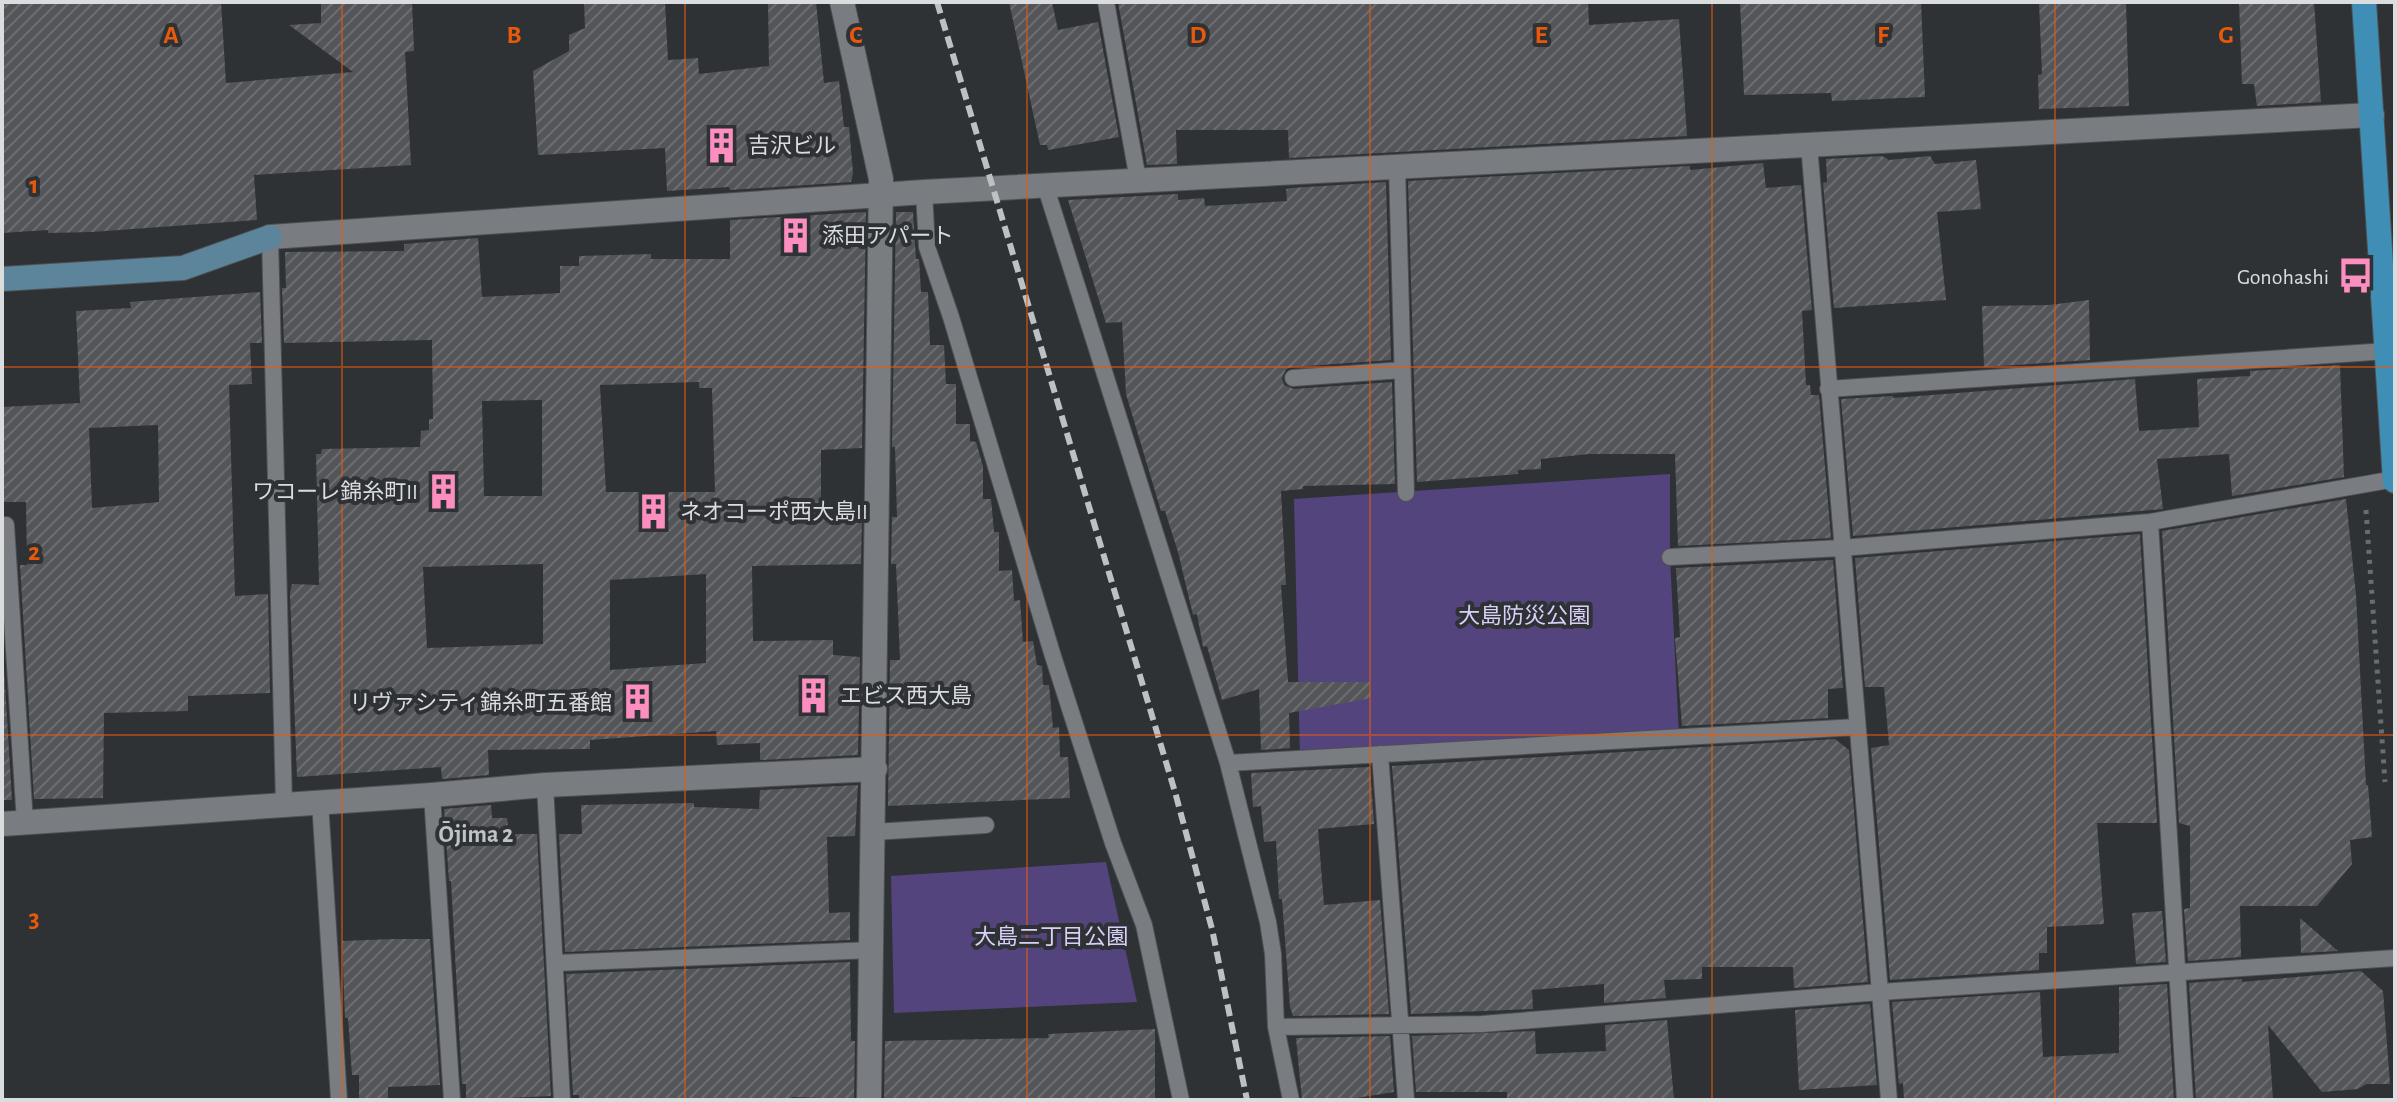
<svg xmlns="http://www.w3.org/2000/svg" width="2397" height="1102" viewBox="0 0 2397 1102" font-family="'Alegreya Sans','Noto Sans JP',sans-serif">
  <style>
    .green { fill: #54447e }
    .building { fill: url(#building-hatch); fill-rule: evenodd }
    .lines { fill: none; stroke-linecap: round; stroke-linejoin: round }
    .lane-casing { stroke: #4e5053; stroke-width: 18 }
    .street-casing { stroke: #4e5053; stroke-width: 26 }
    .secondary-casing { stroke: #4e5053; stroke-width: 26 }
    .primary-casing { stroke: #4e5053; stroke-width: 26 }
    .path { stroke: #6a6d6f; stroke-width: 5; stroke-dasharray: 4 6; stroke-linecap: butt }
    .lane { stroke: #797c81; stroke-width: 16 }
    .street { stroke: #797c81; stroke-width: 24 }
    .secondary { stroke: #5c859c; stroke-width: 24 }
    .primary { stroke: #3f8eb6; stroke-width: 24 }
    .rail { stroke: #bec1c3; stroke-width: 6; stroke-dasharray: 12 6; stroke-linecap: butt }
    .grid { fill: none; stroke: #e8590c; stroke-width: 2; stroke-opacity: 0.55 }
    .labels { text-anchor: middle; stroke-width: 8; stroke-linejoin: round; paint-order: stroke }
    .poi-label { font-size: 22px; fill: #dadcde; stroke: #2f3235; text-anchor: start }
    .park-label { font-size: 22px; fill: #d9cffa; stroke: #2f3235 }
    .neighbourhood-label { font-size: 24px; font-weight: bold; fill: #bfc3c7; stroke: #2f3235 }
    .grid-label { font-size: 26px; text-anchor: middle; font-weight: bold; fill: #e8590c; stroke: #2f3235; stroke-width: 8; stroke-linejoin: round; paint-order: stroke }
  </style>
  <defs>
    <pattern id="building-hatch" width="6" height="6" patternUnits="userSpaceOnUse" patternTransform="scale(2)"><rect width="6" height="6" fill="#545559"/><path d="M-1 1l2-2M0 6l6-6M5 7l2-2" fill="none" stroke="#6c6d70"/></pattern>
  </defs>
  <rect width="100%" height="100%" fill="#2f3235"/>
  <path class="green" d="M1670,474V557L1679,737L1300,759L1294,499Z
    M1106,862L1137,1002L894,1013L891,876Z"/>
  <path class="building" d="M2,2H221L226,83L353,72L289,25L321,23V2H412L414,51L405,52L411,165L254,175L257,220L92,232L48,233V230L2,233Z
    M584,2H665L668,60L698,58L699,74L769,66L768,2H816L824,83L839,81L844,127H849L853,173L851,182L730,190L729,187L667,191L665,148L538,155L533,71L569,51V35L585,28Z
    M1009,2H1052L1058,30L1098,22L1119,137L1048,150L1047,145H1040Z
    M1118,2H1588L1589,25L1679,19L1687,136L1289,158L1288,130H1176L1177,164L1147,165Z
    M1740,2H1921L1925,97L1832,101L1831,93L1744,95Z
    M2039,2H2126L2129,106L2039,109L2038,75L2042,74Z
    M2239,2H2314L2321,102L2257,106L2254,84H2242Z
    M1882,156L1889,160L1930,156L1935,164L1976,160L1981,209L1937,212L1946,300L1834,308L1823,183L1827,182L1826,159Z
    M1763,163L1766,188L1801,185L1812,310L1802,311L1806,385H1810L1811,395H1819L1831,538L1678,546L1675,454H1589L1541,459V469L1518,470V474L1417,482L1408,181L1690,166V170Z
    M1386,182L1391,360L1292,367L1286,369L1282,378L1284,385L1294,389L1392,382L1395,484L1303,486V489L1281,491L1286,585H1281L1288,682H1369L1371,698L1289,713L1290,748L1261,750L1259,689L1222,700L1207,646L1203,647L1197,614L1193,615L1178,552L1165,511H1161L1126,394L1122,322L1106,323L1068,200L1178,194V200L1204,198L1205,206L1287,201L1286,189L1291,188Z
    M866,212L862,448L821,450V518H862L861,564L752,566L753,641L833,640V655L860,657L858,755L760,760V743L717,745L716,731L590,740V749L488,750L489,775L442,779L441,767L297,777L290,593L292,584L319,585L316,454H321L322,449L420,447L421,431L429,430V419H433L432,340L284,343L282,288H286L285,252L404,251V244L478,238L482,297L560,293V266H579V256L651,254V259H730V220ZM699,382V388H712L715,492H606L600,385ZM542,400V496H484L482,401ZM543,564V644L427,648L423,567ZM706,574V663L610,670V580Z
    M896,212H913L916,259H919L921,292H928L930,345H944L946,384H956V424H970V441L976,442L983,466V499H991L994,532H999V571L1012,570L1014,601L1020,600L1023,642L1033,641L1037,665L1042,666L1043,685H1049L1053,728L1059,727L1060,757H1068L1070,798L888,806L890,660H900L896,564H891L892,517H897L895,447H892Z
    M260,292L262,343H250L252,384L229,385L235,596L268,594L270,693L188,696V711L104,713L103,798L34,799L20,565H27L26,502H2V407L80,403L76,311L131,308L130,302ZM158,425L159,502L92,508L89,428Z
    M2089,300L2090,360L1984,367L1982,306L2049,305Z
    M2340,365L2344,477L2232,496L2229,454L2157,459L2163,509L1853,536L1841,399L1893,396V398L2135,379L2139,431L2199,427L2197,379L2250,376V371Z
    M2346,499L2356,595L2366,785H2368L2372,837L2350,840L2352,864L2317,906H2240L2241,957L2188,961L2184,909L2190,908V826L2179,823L2162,531Z
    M2140,534L2157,823H2097L2104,924L2047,927V953H2039V970L1890,980L1871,748L1889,745L1884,687H1865L1855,558Z
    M1833,560L1843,688L1828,689V718L1682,726L1675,638L1680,637L1676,568Z
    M2,635L12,800H2Z
    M1835,739L1849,750L1868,982L1794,988L1793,967H1702V979L1664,980L1666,998L1604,1003V984L1532,990L1533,1009L1411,1014L1392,766Z
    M1370,767L1374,824L1318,829L1324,905L1380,900L1389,1014L1293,1016L1290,1007L1282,899H1279L1276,841L1264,842L1261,806L1253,807L1251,773Z
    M858,785L855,836L827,837L829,913L850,912V940L565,952L559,834H582L581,805L694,803V807L759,809L760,790Z
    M491,805L492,818H507L509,834H537L551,1096L466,1100V1084H462L451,881H449L444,809Z
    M2162,911L2166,962L2136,964L2132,913Z
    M2300,918L2338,951L2301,953Z
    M393,939H430L440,1085L388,1087V1100H359V1075H352L348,1018H345L342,941Z
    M850,962L851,1041H855L854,1099L791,1097V1100H579V1095H573L566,974Z
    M2361,971L2383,991L2390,1084H2366L2358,1089L2322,1092L2268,1025L2273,1100H2196L2189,983L2242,979V982Z
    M2167,984L2174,1100H2001V1098L1904,1100L1903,1083L1899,1084L1892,1002L2040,992L2043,1057L2119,1053V987Z
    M1870,1004L1877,1085L1799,1090L1795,1010Z
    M1667,1020L1674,1100H1507V1092H1416L1412,1036L1535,1031L1536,1054L1606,1051L1605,1025Z
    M1155,1029V1100H884L885,1041L1049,1038L1048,1034Z
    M1390,1036L1394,1092L1344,1100H1302L1296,1038Z"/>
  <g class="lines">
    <defs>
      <path id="lane" d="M1106,2L1138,180
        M1809,145L1889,1100
        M1397,167L1406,493
        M1045,185L1228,763L1268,922L1273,954L1276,1027L1291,1100
        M924,192L927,247L951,317L1052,653L1113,843L1144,925L1181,1100
        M270,237L284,805
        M1293,378L1402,370
        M1828,389L2387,351
        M2150,522L2185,1100
        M2,525H6L25,823
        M1670,557L1842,548L2150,522L2395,479
        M1380,754L1406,1100
        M1228,763L1857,727
        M545,785L562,1100
        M432,795L452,1100
        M320,802L339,1100
        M874,832L986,825
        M556,963L873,950
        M1276,1027L1482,1024L1880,992L2395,958"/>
      <path id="street" d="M842,2L881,179L869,1100
        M270,237L924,192L2372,115
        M2,824L432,795L545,785L875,769"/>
      <path id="secondary" d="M2,279L183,268L270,237"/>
      <path id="primary" d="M2364,2L2395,481"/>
    </defs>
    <use href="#lane" class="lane-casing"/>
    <use href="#street" class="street-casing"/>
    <use href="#secondary" class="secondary-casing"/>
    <use href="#primary" class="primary-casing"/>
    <path class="path" d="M2366,510L2385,782"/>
    <use href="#lane" class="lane"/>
    <use href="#street" class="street"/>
    <use href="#secondary" class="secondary"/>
    <use href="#primary" class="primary"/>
    <path class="rail" d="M937,2L1175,792L1212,929L1247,1100"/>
  </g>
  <path class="grid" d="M342,2V1100M685,2V1100M1027,2V1100M1370,2V1100M1712,2V1100M2055,2V1100M2,367H2395M2,735H2395"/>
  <defs>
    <symbol id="building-bare" viewBox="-9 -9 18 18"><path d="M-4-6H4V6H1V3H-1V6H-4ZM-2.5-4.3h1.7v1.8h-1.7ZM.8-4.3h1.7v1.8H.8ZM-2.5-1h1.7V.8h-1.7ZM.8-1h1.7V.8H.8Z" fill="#fd8ec0" stroke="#2f3235" stroke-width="2.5" paint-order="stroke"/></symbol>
    <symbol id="bus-bare" viewBox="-9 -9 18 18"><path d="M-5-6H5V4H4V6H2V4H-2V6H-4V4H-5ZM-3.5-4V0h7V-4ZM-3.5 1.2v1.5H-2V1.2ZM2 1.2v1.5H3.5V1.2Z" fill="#fd8ec0" stroke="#2f3235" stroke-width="2.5" paint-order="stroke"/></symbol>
  </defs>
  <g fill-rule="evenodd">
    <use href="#building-bare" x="696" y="120" width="51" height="51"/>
    <use href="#building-bare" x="770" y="210" width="51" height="51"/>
    <use href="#bus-bare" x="2330" y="250" width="51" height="51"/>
    <use href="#building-bare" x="418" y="466" width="51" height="51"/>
    <use href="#building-bare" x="628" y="486" width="51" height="51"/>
    <use href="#building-bare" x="788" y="670" width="51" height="51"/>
    <use href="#building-bare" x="612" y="676" width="51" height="51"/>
  </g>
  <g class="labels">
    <g class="poi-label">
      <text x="748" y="153">吉沢ビル</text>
      <text x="822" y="243">添田アパート</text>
      <text x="2329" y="284" text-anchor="end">Gonohashi</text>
      <text x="418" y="499" text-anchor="end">ワコーレ錦糸町II</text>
      <text x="680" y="519">ネオコーポ西大島II</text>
      <text x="840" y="703">エビス西大島</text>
      <text x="612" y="710" text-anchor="end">リヴァシティ錦糸町五番館</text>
    </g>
    <g class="park-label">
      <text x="1524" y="623">大島防災公園</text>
      <text x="1051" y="944">大島二丁目公園</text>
    </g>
    <g class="neighbourhood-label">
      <text x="476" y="842">Ōjima 2</text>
    </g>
  </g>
  <g class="grid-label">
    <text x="171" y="43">A</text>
    <text x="514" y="43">B</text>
    <text x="856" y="43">C</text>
    <text x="1198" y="43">D</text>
    <text x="1541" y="43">E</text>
    <text x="1883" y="43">F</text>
    <text x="2226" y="43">G</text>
    <text x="34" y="193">1</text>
    <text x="34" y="560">2</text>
    <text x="34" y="927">3</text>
  </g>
  <rect width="2397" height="1102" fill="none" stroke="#dadcde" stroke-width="8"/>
</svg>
